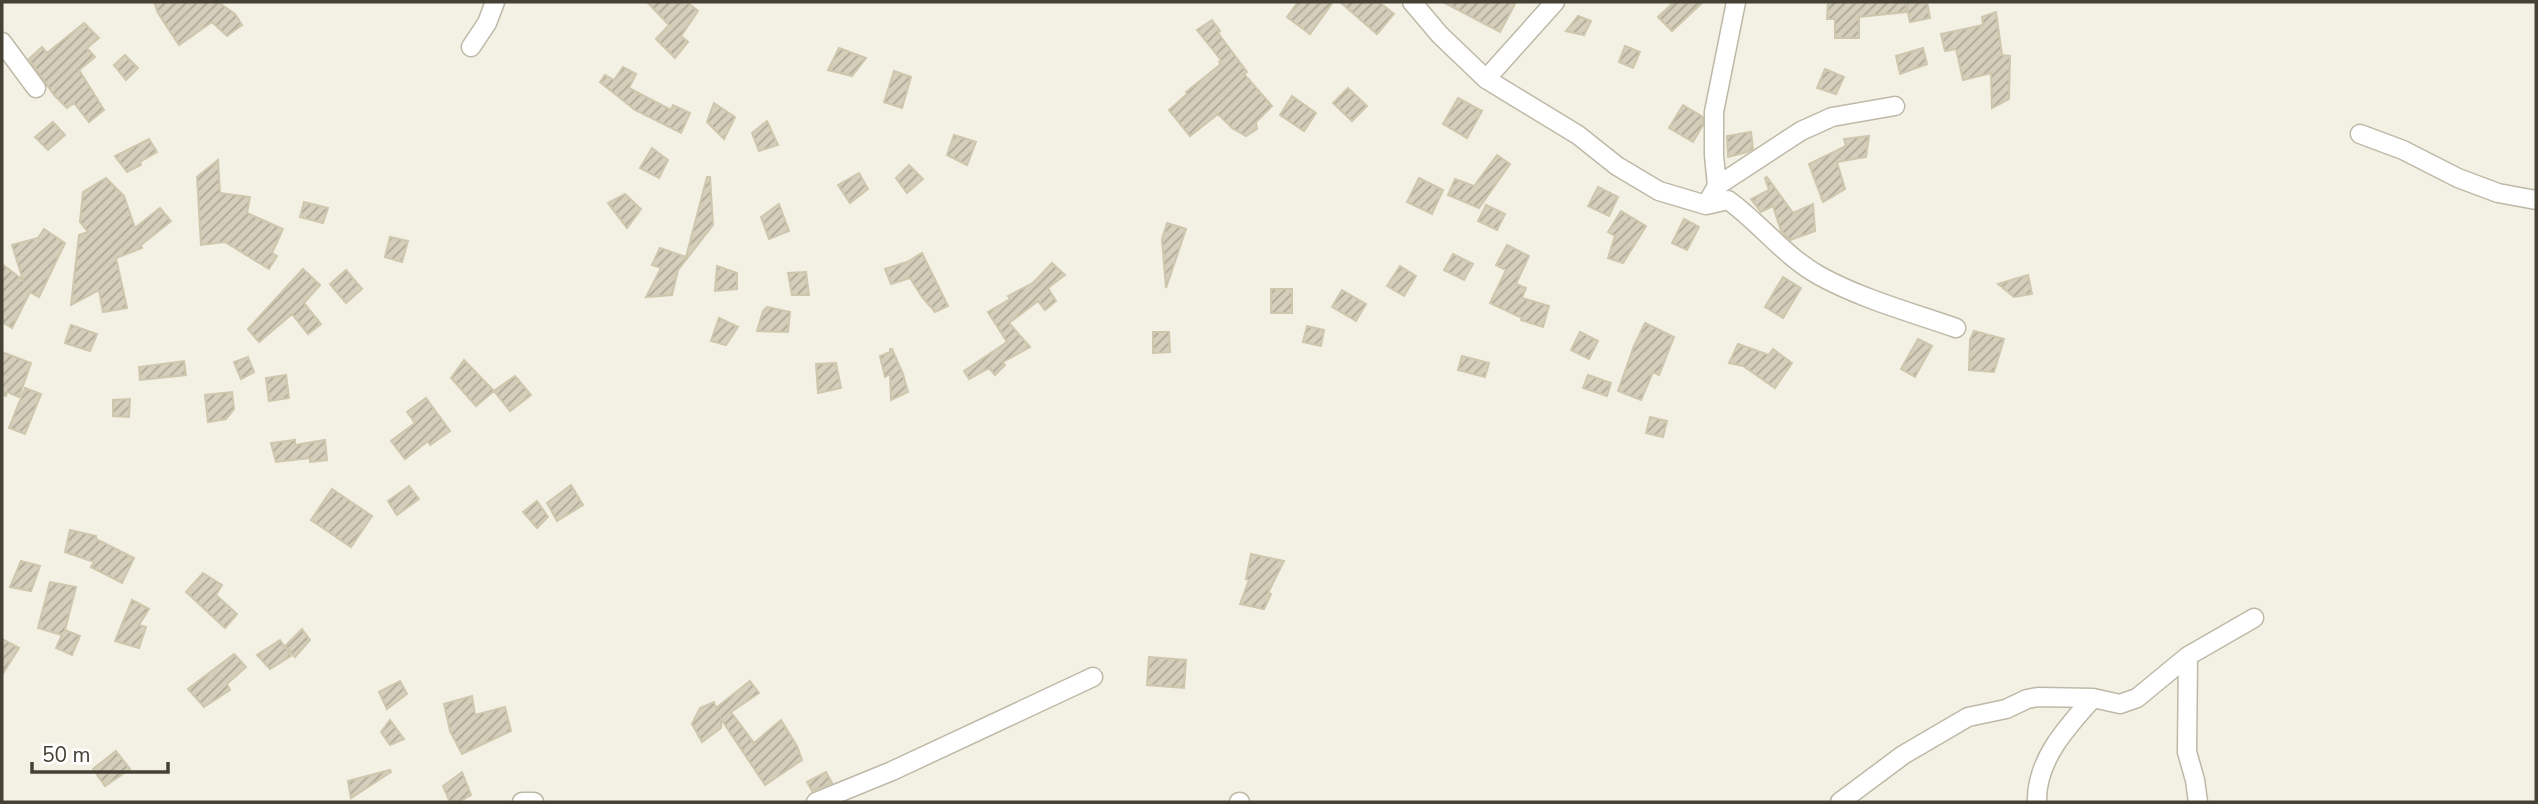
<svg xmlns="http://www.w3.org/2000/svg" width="2538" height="804" viewBox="0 0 2538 804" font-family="'Nunito Sans',sans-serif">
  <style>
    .building { fill: url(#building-hatch); stroke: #cfc7ad; stroke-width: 2 }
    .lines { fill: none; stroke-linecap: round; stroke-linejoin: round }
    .minor-casing { stroke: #beb9a7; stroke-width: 21 }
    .minor { stroke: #fff; stroke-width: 18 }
  </style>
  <defs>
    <pattern id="building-hatch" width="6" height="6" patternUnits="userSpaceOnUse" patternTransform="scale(1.75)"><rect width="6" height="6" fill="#d4ceba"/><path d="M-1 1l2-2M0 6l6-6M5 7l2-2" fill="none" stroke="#aea998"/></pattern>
  </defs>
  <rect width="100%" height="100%" fill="#f3f0e4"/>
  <path class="building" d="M154,2H218L235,14L242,25L227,36L212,22L179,45L158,13Z
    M647,2H687L698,11L681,36L688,42L675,58L656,39L669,25Z
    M1298,2H1333L1310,34L1287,17Z
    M1340,2H1379L1394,14L1377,34Z
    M1443,2H1516L1500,32Z
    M1674,2H1703L1672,31L1658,17Z
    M1828,2H1927L1930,18L1910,22L1906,3V12L1859,17V38H1835V19H1827Z
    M1996,12L2002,55L2010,56L2009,99L1992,108L1991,73L1963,80L1956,49L1945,51L1941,34L1983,25L1982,17Z
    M1578,16L1591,21L1584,35L1566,31Z
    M1212,20L1220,31L1218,33L1247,72L1244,74L1272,106L1256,122L1257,129L1246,136L1232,128L1218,114L1190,136L1169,110L1187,94L1186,92L1221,64L1219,62L1221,60L1197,30Z
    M84,23L99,38L87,48L95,57L79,70L104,110L89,122L74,103L67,108L54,95L29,59L42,47L47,53Z
    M1625,46L1640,52L1633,68L1619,62Z
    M839,48L866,58L852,76L828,70Z
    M1923,48L1927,64L1900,74L1896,56Z
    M125,55L138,68L126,80L114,65Z
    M623,67L636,74L629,88L671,110L673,105L690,113L681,133L635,110L600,82L605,75L614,80Z
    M1825,69L1844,77L1836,94L1817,88Z
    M894,71L911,77L902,108L884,102Z
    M1348,88L1367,106L1352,121L1333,103Z
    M1292,96L1316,113L1304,131L1280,115Z
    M1458,98L1482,111L1467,138L1443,124Z
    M714,103L735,117L724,139L707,122Z
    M1683,105L1703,117V125L1693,142L1669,128Z
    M767,121L778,145L759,151L752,133Z
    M53,122L65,135L48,150L35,137Z
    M1751,132L1753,149L1747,152L1728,157L1727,136Z
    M954,135L976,142L967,165L947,155Z
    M1869,136L1866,157L1837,162L1845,189L1823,202L1809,164L1846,146L1844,139Z
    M149,139L157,152L140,162L141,165L127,172L115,156Z
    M652,148L668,160L659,178L640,168Z
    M1497,155L1510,164L1479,208L1448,195L1455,179L1474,186Z
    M218,160L220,193L250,197L247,213L283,229L272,253L277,256L269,269L225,242L201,245L197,177Z
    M909,165L923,179L907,193L896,178Z
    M859,173L868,189L850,203L838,185Z
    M707,177H710L713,225L678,270L672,295L646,297L661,268L652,265L660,248L686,257Z
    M1767,177L1793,213L1813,204L1815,231L1790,240L1781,231L1773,206L1761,212L1751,199L1769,190L1765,178Z
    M106,178L124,196L135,228L160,208L171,221L141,245L142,248L116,258L127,308L103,312L99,290L71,305L79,235L88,232L80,222L83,192Z
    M1419,178L1443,190L1432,214L1407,202Z
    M1598,187L1618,197L1609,216L1588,206Z
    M625,194L641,209L627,228L608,203Z
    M304,202L328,208L323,223L300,217Z
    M779,204L789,231L769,239L761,217Z
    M1486,205L1505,214L1497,230L1478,221Z
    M1621,211L1646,226L1623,263L1608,258L1615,236L1608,232Z
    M1684,219L1699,227L1687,250L1672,243Z
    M1167,223L1186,229L1166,288L1162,239Z
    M44,229L65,243L39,297L30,292L12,328L2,322V264L23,280L12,245L38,238Z
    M390,237L408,241L402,262L385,257Z
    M1507,245L1529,256L1516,284L1526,288L1522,298L1549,306L1543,327L1521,320L1522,318L1490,303L1506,270L1496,265Z
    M922,253L948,306L935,312L922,297L910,278L891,284L885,269L907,262Z
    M1453,254L1473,264L1464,280L1444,270Z
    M1052,263L1065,275L1048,288L1056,301L1045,310L1038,301L1009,323L1030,347L1003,362L1005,365L995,375L989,368L969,379L964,371L1007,342L988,312L1010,299L1008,296L1033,283Z
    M717,266L737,273V289L715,291Z
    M1400,266L1416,276L1404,296L1387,286Z
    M303,269L320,285L304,303L321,324L308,334L292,314L259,342L248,329Z
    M346,270L362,289L346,303L330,284Z
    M806,272L809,295H792L788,273Z
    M2028,275L2032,294L2014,297L1998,284Z
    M1783,277L1801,288L1783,318L1765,307Z
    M1271,289H1292V313H1271Z
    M1342,290L1366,304L1356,321L1332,307Z
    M767,307L790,312L788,332L757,331L763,311Z
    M719,318L738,327L726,345L711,341Z
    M1645,323L1674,337L1659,375L1653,372L1641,400L1618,391L1634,346Z
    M71,325L97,334L90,351L65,343Z
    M1307,326L1324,330L1321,346L1303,342Z
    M1974,331L2004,339L1994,372L1969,370L1970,340Z
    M1153,332H1169L1170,352L1153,353Z
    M1580,332L1598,341L1589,359L1571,350Z
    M1918,339L1932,346L1915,377L1901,369Z
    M1738,344L1769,355L1773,349L1792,363L1775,388L1743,366L1729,363Z
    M890,349H892L903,374L908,392L891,400L890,374L885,377L880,356L890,352Z
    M2,352L31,363L19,397L7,392L6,396L2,395Z
    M1462,356L1489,363L1485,377L1458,370Z
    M248,357L254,372L241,379L234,362Z
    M464,360L494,391L476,406L451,378Z
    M184,361L186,375L140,380L139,367Z
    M836,363L841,388L818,393L816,364Z
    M286,375L289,398L269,401L266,378Z
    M1588,375L1611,383L1607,396L1583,388Z
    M515,376L531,395L510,411L494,391Z
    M25,388L41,394L25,434L9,428Z
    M232,392L234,409L226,419L208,422L205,395Z
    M426,398L450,431L430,445L428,441L405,459L391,441L415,423L407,412Z
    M130,399L129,417L113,416V400Z
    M1650,417L1667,421L1663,437L1646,433Z
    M295,440V445L325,440L327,460L310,462V458L276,462L271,443Z
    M571,485L583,505L557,521L547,503Z
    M409,486L419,499L397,515L388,501Z
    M332,489L372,516L351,547L311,520Z
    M537,501L548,517L537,528L523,512Z
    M70,530L96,536V539L134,558L122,583L91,567L94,562L65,552Z
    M1251,554L1284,561L1268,593L1271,594L1264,609L1240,604L1249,580L1246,579Z
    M21,561L40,566L31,591L10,587Z
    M203,573L222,585L216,595L237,614L225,628L186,592Z
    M50,582L76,587L65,630L80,636L72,655L56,648L62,635L38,628Z
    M132,600L149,609L139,625L146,627L139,648L115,641Z
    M302,629L310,640L295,657L285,646Z
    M2,639L19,648L2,675Z
    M280,640L291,656L270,669L257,655Z
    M234,654L246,667L227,684L230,690L204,707L188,689Z
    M1149,657L1186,660L1184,688L1147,685Z
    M400,681L407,694L387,709L379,692Z
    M750,681L759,693L731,712L754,743L781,720L797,746L802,760L765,785L721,719V728L702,742L692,724L700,708L714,702L716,708Z
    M472,696L475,715L505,707L511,731L462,754L450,731L444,704Z
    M390,720L404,739L390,745L381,732Z
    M116,751L130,769L105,786L93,769Z
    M390,770L391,772L351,798L348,781Z
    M462,772L471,795L458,802H450L443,786Z
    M826,772L832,783L812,791L807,782Z"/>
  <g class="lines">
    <defs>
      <path id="minor" d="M1412,2L1440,35L1486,79L1578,135L1617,166L1659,191L1706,205L1728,200C1760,223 1784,256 1820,276C1862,299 1910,312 1956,328
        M2,42L36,88
        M471,47L487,23L495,2
        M1486,79L1555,2
        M2360,134L2403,150L2458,178L2498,193L2536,200
        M1717,186L1714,155V112L1736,2
        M1706,205L1717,186L1801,131L1832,117L1895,106
        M2188,656L2187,752L2195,780L2198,802
        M522,802H534
        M816,802L892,771L1093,677
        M1239,802H1240
        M1840,802L1903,755L1968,717L2006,709L2027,699L2038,697L2093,698L2120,704L2137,698L2188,656L2254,618
        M2037,802C2036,760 2067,727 2093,698"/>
    </defs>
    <use href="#minor" class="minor-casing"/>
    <use href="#minor" class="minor"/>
  </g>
  <rect width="2538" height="804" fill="none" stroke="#454134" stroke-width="7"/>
  <path d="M32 762v10h136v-10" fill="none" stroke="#454134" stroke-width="3.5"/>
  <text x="42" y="762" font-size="21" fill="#454134" stroke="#ffffff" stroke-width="5" paint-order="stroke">50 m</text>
</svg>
